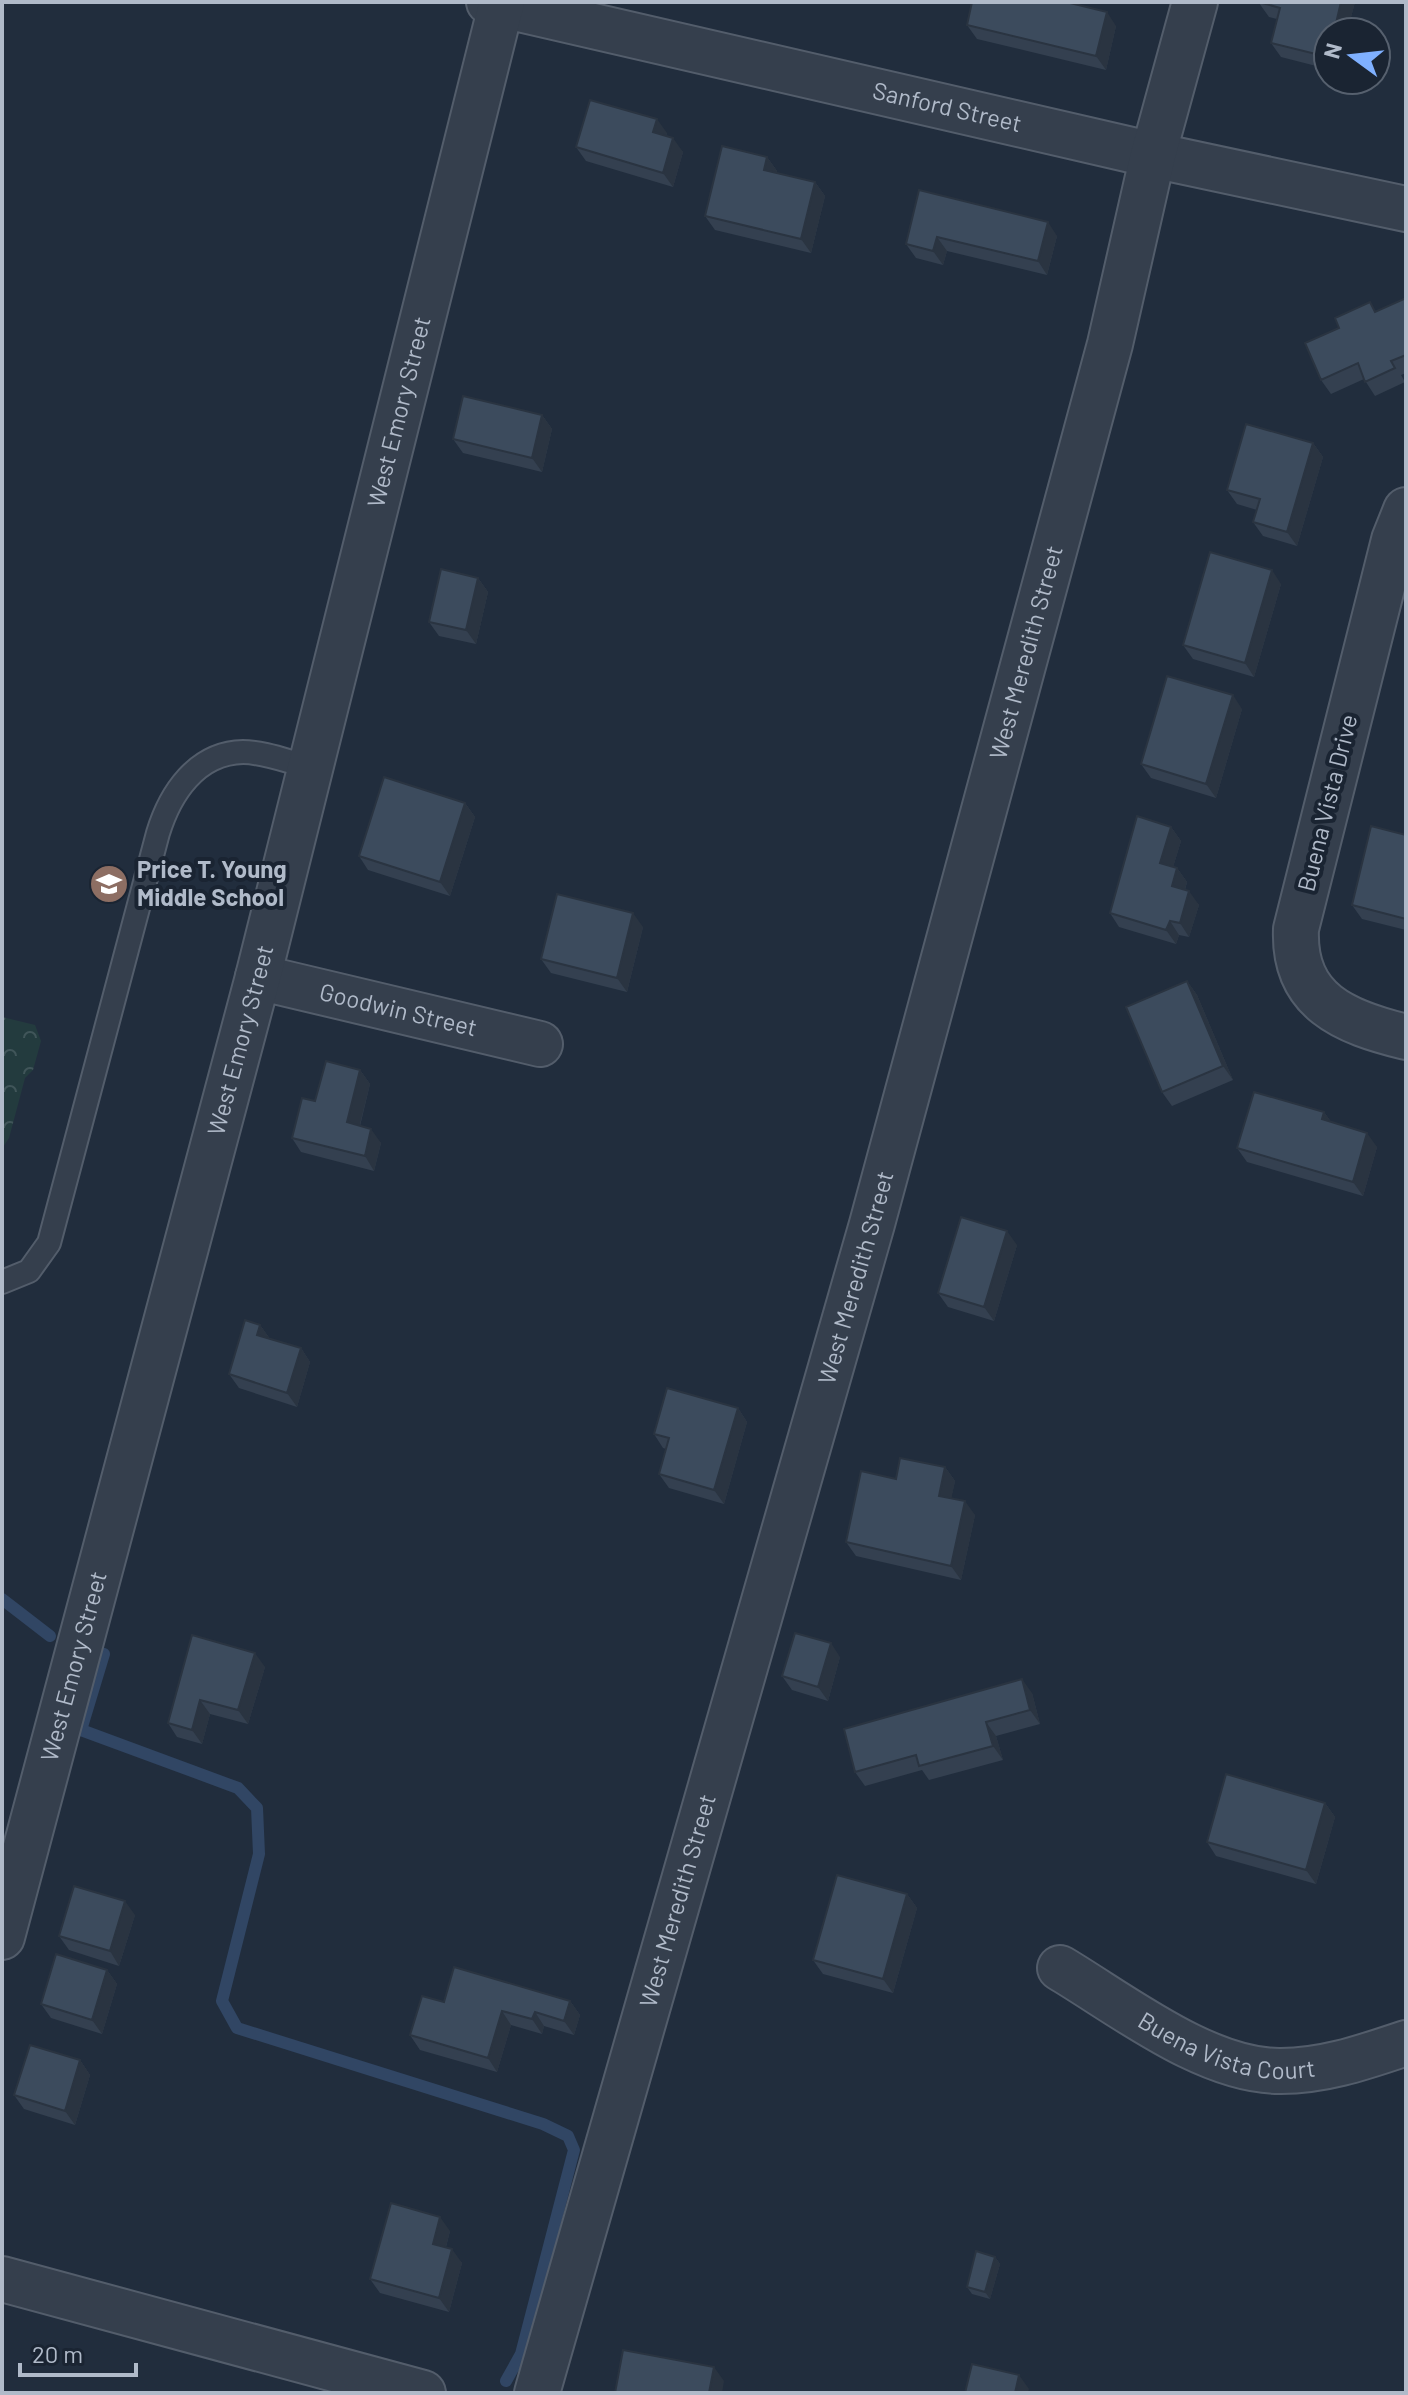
<svg xmlns="http://www.w3.org/2000/svg" width="1408" height="2395" viewBox="0 0 1408 2395" font-family="Barlow,sans-serif">
  <style>
    .park { fill: url(#park-crowns) }
    .lines { fill: none; stroke-linecap: round; stroke-linejoin: round }
    .stream { stroke: #314664; stroke-width: 12 }
    .lane-casing { stroke: #535d6b; stroke-width: 26 }
    .street-casing { stroke: #535d6b; stroke-width: 48 }
    .lane { stroke: #353f4d; stroke-width: 22 }
    .street { stroke: #353f4d; stroke-width: 44 }
    .wall { fill: #344050 }
    .shaded-wall { fill: #2a3441 }
    .building { fill: #3c4b5d; stroke: #2a3441; stroke-width: 2 }
    .labels { text-anchor: middle; stroke-width: 8; stroke-linejoin: round; paint-order: stroke }
    .street-label { font-size: 24px; fill: #b0bac9; stroke: #1a2432 }
    .poi-label { font-size: 24px; font-weight: bold; fill: #b0bac9; stroke: #1a2432; text-anchor: start }
  </style>
  <defs>
    <pattern id="park-crowns" width="20" height="18" patternUnits="userSpaceOnUse" patternTransform="scale(2)"><rect width="20" height="18" fill="#233b3e"/><path d="M2 6a3 3 0 1 1 6 0M12 15a3 3 0 1 1 6 0" fill="none" stroke="#405559"/></pattern>
  </defs>
  <rect width="100%" height="100%" fill="#212d3d"/>
  <path class="park" d="M2,1017L35,1025L41,1041L33,1070L25,1078L9,1138L3,1147Z"/>
  <g class="lines">
    <path class="stream" d="M2,1599L50,1636
      M97,1652L104,1654L81,1730L238,1788L257,1808L259,1854L222,2001L237,2028L543,2124L568,2136L574,2150L521,2354L506,2381"/>
    <defs>
      <path id="lane" d="M2,1282L29,1271L49,1243L158,833C170,794 196,753 243,752C264,752 289,762 310,767"/>
      <g id="street">
        <path id="s1" d="M489,2L1153,155L1406,209"/>
        <path d="M1406,510L1394,540L1296,929C1293,1002 1345,1022 1406,1037"/>
        <path id="s2" d="M258,977L540,1044"/>
        <path id="s3" d="M2,1937L258,977L502,2"/>
        <path id="s4" d="M1060,1968C1122,2005 1207,2072 1281,2071C1325,2071 1364,2057 1406,2043"/>
        <path d="M2,2279L423,2393"/>
        <path id="s5" d="M537,2393L872,1224L1110,344L1153,155L1195,2"/>
      </g>
    </defs>
    <use href="#lane" class="lane-casing"/>
    <use href="#street" class="street-casing"/>
    <use href="#lane" class="lane"/>
    <use href="#street" class="street"/>
  </g>
  <path class="wall" d="M1355,2L1347,32H1328V69L1281,57L1271,43L1277,19L1269,17L1259,3Z
    M967,25L1116,26L1106,70L977,39Z
    M667,133L666,136L683,152L673,187L586,161L576,147Z
    M767,157L777,171L776,173L815,182L825,196L811,253L715,230L705,216Z
    M919,190L1057,236L1047,275L947,251L943,265L916,258L906,244Z
    M1406,298V373L1401,375L1405,382L1375,396L1364,379L1331,394L1321,380L1376,311Z
    M542,415L552,429L542,472L463,453L453,439Z
    M1313,443L1323,457L1297,546L1263,536L1253,522L1257,510L1237,504L1227,490Z
    M478,578L488,592L476,644L439,636L429,622Z
    M1281,584L1254,677L1193,659L1183,645Z
    M1242,709L1216,798L1151,778L1141,764Z
    M465,803L475,817L450,896L368,870L359,856Z
    M1171,827L1181,841L1173,867L1177,868L1187,882L1185,890L1199,905L1189,937L1179,935L1176,944L1119,927L1110,913Z
    M1406,835V930L1362,919L1352,905Z
    M643,927L627,992L551,973L541,959Z
    M1187,981L1197,995L1233,1080L1172,1106L1162,1092Z
    M360,1070L370,1084L360,1126L381,1143L374,1171L301,1152L292,1138L315,1101Z
    M1324,1112L1331,1122L1377,1147L1363,1196L1247,1162L1237,1148Z
    M1017,1245L994,1321L948,1307L938,1293Z
    M260,1325L270,1339L301,1348L310,1362L297,1407L239,1388L229,1374Z
    M738,1408L747,1422L724,1504L669,1488L659,1474L666,1449L663,1448L654,1434Z
    M945,1467L955,1481L951,1498L975,1515L961,1580L856,1556L846,1542Z
    M192,1635L265,1667L248,1724L210,1714L202,1744L177,1737L168,1723Z
    M840,1657L828,1701L792,1690L782,1676Z
    M1032,1693L1040,1724L996,1736L1003,1760L929,1780L922,1770L865,1786L855,1772Z
    M1325,1803L1335,1817L1316,1884L1216,1856L1207,1842Z
    M907,1894L917,1908L893,1993L823,1974L813,1960Z
    M135,1915L119,1966L69,1950L59,1936Z
    M107,1970L117,1984L102,2034L51,2018L41,2004Z
    M570,2001L580,2015L574,2035L544,2026L542,2034L511,2025L497,2072L420,2050L410,2035L444,2002Z
    M80,2060L90,2075L75,2125L24,2109L14,2095Z
    M450,2231L446,2247L462,2263L449,2312L380,2293L370,2279Z
    M995,2257L1000,2264L990,2299L972,2294L967,2287Z"/>
  <path class="shaded-wall" d="M1341,2H1355L1347,32H1334Z
    M1107,12L1116,26L1106,70L1096,56Z
    M657,119L667,133L663,146L653,132Z
    M673,138L683,152L673,187L663,173Z
    M767,157L777,171L774,184L764,170Z
    M815,182L825,196L811,253L801,239Z
    M1048,222L1057,236L1047,275L1038,261Z
    M937,237L947,251L943,265L933,251Z
    M542,415L552,429L542,472L532,458Z
    M1313,443L1323,457L1297,546L1287,532Z
    M1272,570L1281,584L1254,677L1245,663Z
    M478,578L488,592L476,644L466,630Z
    M1233,695L1242,709L1216,798L1206,784Z
    M465,803L475,817L450,896L440,882Z
    M1171,827L1181,841L1170,877L1160,863Z
    M1177,868L1187,882L1182,900L1172,886Z
    M1189,891L1199,905L1189,937L1180,923Z
    M633,913L643,927L627,992L617,978Z
    M1170,921L1179,935L1176,944L1166,930Z
    M1187,981L1197,995L1233,1080L1223,1066Z
    M360,1070L370,1084L357,1136L347,1122Z
    M1324,1112L1334,1126L1322,1119Z
    M371,1129L381,1143L374,1171L365,1156Z
    M1367,1133L1377,1147L1363,1196L1353,1182Z
    M1007,1231L1017,1245L994,1321L984,1307Z
    M260,1325L270,1339L257,1335Z
    M301,1348L310,1362L297,1407L287,1393Z
    M738,1408L747,1422L724,1504L714,1490Z
    M945,1467L955,1481L949,1510L939,1496Z
    M965,1501L975,1515L961,1580L951,1566Z
    M831,1643L840,1657L828,1701L818,1687Z
    M255,1653L265,1667L248,1724L238,1710Z
    M1022,1679L1032,1693L1040,1724L1030,1710Z
    M200,1700L210,1714L202,1744L192,1730Z
    M986,1722L996,1736L1003,1760L993,1746Z
    M1325,1803L1335,1817L1316,1884L1306,1870Z
    M907,1894L917,1908L893,1993L883,1979Z
    M125,1901L135,1915L119,1966L110,1951Z
    M107,1970L117,1984L102,2034L92,2020Z
    M570,2001L580,2015L574,2035L564,2021Z
    M502,2011L511,2025L497,2072L488,2058Z
    M535,2012L544,2026L542,2034L532,2019Z
    M80,2060L90,2075L75,2125L65,2111Z
    M440,2217L450,2231L443,2258L433,2244Z
    M452,2249L462,2263L449,2312L439,2298Z
    M995,2257L1000,2264L990,2299L985,2292Z
    M714,2367L724,2381L722,2393H709Z
    M1019,2375L1029,2389L1028,2393H1015Z"/>
  <path class="building" d="M972,2H1066L1107,12L1096,56L967,25Z
    M1259,2H1341L1334,32H1328V57L1271,43L1280,8Z
    M590,100L657,119L653,132L673,138L663,173L576,147Z
    M722,146L767,157L764,170L815,182L801,239L705,216Z
    M919,190L1048,222L1038,261L937,237L933,251L906,244Z
    M1406,298V355L1391,361L1395,368L1365,382L1358,363L1321,380L1305,343L1339,328L1335,318L1370,302L1375,312Z
    M463,396L542,415L532,458L453,439Z
    M1246,424L1313,443L1287,532L1253,522L1260,499L1227,490Z
    M1210,552L1272,570L1245,663L1183,645Z
    M441,569L478,578L466,630L429,622Z
    M1167,676L1233,695L1206,784L1141,764Z
    M384,777L465,803L440,882L359,856Z
    M1137,816L1171,827L1160,863L1177,868L1172,886L1189,891L1180,923L1170,921L1166,930L1110,913Z
    M1371,826L1406,835V919L1352,905Z
    M557,894L633,913L617,978L541,959Z
    M1187,981L1223,1066L1162,1092L1126,1007Z
    M326,1061L360,1070L347,1122L371,1129L365,1156L292,1138L302,1098L315,1101Z
    M1254,1092L1324,1112L1322,1119L1367,1133L1353,1182L1237,1148Z
    M961,1217L1007,1231L984,1307L938,1293Z
    M245,1320L260,1325L257,1335L301,1348L287,1393L229,1374Z
    M667,1388L738,1408L714,1490L659,1474L669,1438L654,1434Z
    M900,1458L945,1467L939,1496L965,1501L951,1566L846,1542L861,1471L896,1479Z
    M795,1633L831,1643L818,1687L782,1676Z
    M192,1635L255,1653L238,1710L200,1700L192,1730L168,1723Z
    M1022,1679L1030,1710L986,1722L993,1746L919,1766L916,1755L855,1772L844,1729Z
    M1226,1774L1325,1803L1306,1870L1207,1842Z
    M837,1875L907,1894L883,1979L813,1960Z
    M74,1886L125,1901L110,1951L59,1936Z
    M56,1954L107,1970L92,2020L41,2004Z
    M454,1967L570,2001L564,2021L535,2012L532,2019L502,2011L488,2058L410,2035L422,1996L444,2002Z
    M30,2045L80,2060L65,2111L14,2095Z
    M391,2203L440,2217L433,2244L452,2249L439,2298L370,2279Z
    M976,2251L995,2257L985,2292L967,2287Z
    M623,2350L714,2367L709,2393H615Z
    M972,2364L1019,2375L1015,2393H965Z"/>
  <defs>
    <symbol id="school-disc" viewBox="-11 -11 22 22"><circle r="9.5" fill="#8d6e63" stroke="#1a2432"/><path d="M0-5L7-2L0 1L-7-2ZM-4 1L0 2.5L4 1V4Q0 6-4 4Z" fill="#fff"/></symbol>
  </defs>
  <g fill-rule="evenodd">
    <use href="#school-disc" x="87" y="862" width="44" height="44"/>
  </g>
  <g class="labels">
    <g class="street-label">
      <text dy="8" stroke="none"><textPath href="#s1" startOffset="470">Sanford Street</textPath></text>
      <text dy="8" stroke="none"><textPath href="#s3" startOffset="1576">West Emory Street</textPath></text>
      <text dy="8" stroke="none"><textPath href="#s5" startOffset="1808">West Meredith Street</textPath></text>
      <text transform="translate(1328 803) rotate(-76)" y="8">Buena Vista Drive</text>
      <text dy="8" stroke="none"><textPath href="#s2" startOffset="144">Goodwin Street</textPath></text>
      <text dy="8" stroke="none"><textPath href="#s3" startOffset="928">West Emory Street</textPath></text>
      <text dy="8" stroke="none"><textPath href="#s5" startOffset="1160">West Meredith Street</textPath></text>
      <text dy="8" stroke="none"><textPath href="#s3" startOffset="280">West Emory Street</textPath></text>
      <text dy="8" stroke="none"><textPath href="#s5" startOffset="512">West Meredith Street</textPath></text>
      <text dy="8" stroke="none"><textPath href="#s4" startOffset="188">Buena Vista Court</textPath></text>
    </g>
    <g class="poi-label">
      <text x="137" y="878">Price T. Young<tspan x="137" dy="28">Middle School</tspan></text>
    </g>
  </g>
  <rect width="1408" height="2395" fill="none" stroke="#b0bac9" stroke-width="8"/>
  <g transform="translate(1352 56) rotate(285)"><circle r="38" fill="#1a2432" stroke="#56606e" stroke-width="2"/>
  <path d="M0-6L14 30L0 20L-14 30Z" fill="#7fb0ff"/>
  <text y="-12" font-size="22" font-weight="bold" text-anchor="middle" fill="#b0bac9">N</text>
  </g>
  <path d="M20 2363v12h116v-12" fill="none" stroke="#b0bac9" stroke-width="4"/>
  <text x="32" y="2363" font-size="24" fill="#b0bac9" stroke="#1a2432" stroke-width="6" paint-order="stroke">20 m</text>
</svg>
